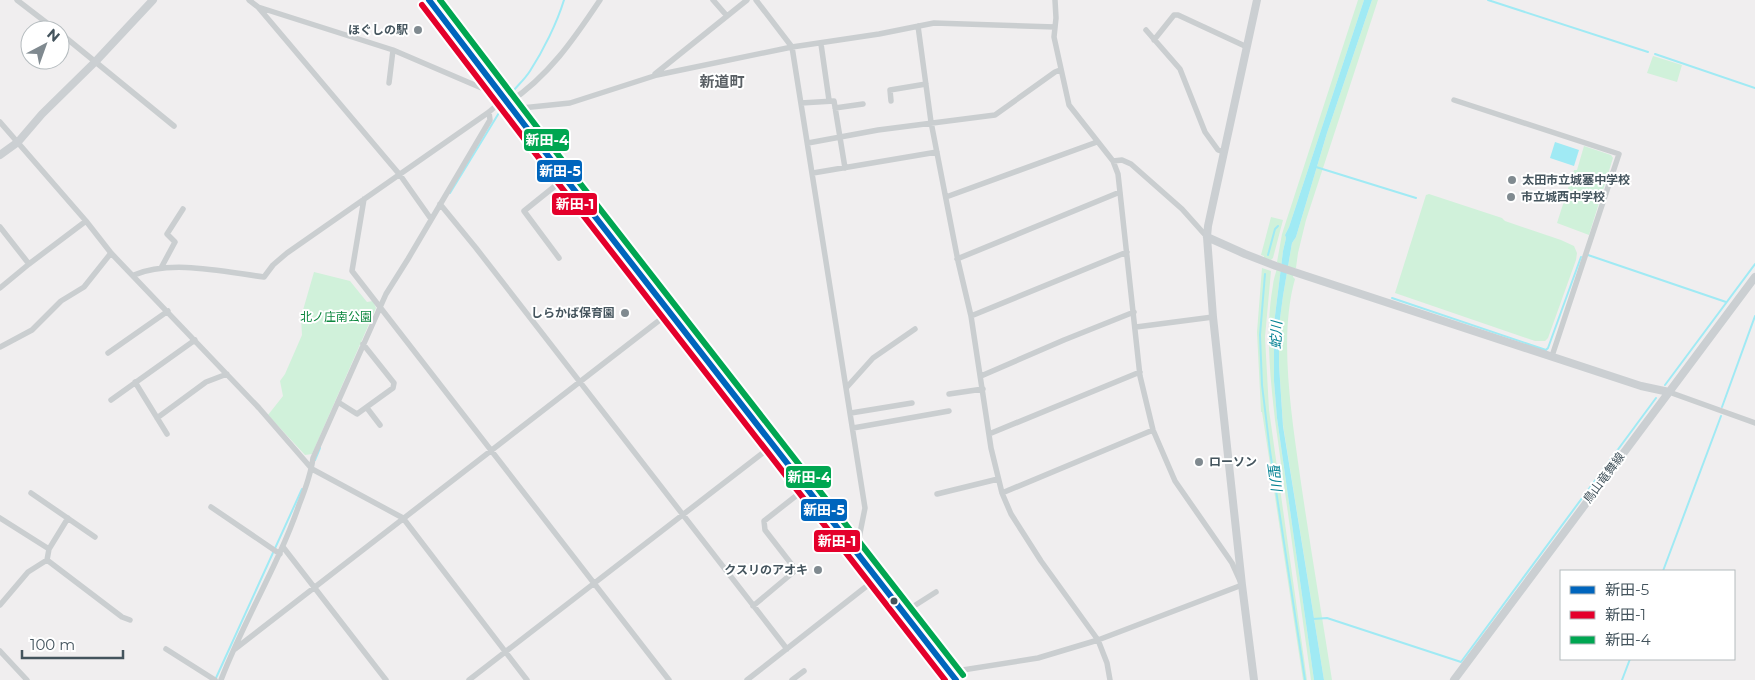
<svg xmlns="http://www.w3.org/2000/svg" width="1755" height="680" viewBox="0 0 1755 680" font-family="Montserrat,'Noto Sans JP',sans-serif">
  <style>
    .green { fill: #d0f1da }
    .water { fill: #a0eaf4 }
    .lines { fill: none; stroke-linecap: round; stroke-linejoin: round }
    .stream { stroke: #a0eaf4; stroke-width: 2 }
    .street { stroke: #caced0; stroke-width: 5.5 }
    .secondary { stroke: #cbcfd2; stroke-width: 8 }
    .primary { stroke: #c6cace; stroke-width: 9 }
    .bus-1-casing { stroke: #fff; stroke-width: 10 }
    .bus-2-casing { stroke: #fff; stroke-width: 10 }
    .bus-3-casing { stroke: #fff; stroke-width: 10 }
    .bus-1 { stroke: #0065bd; stroke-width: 6 }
    .bus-2 { stroke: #e4002b; stroke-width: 6 }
    .bus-3 { stroke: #00a651; stroke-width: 6 }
    .poi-dot { fill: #808a90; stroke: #fff; stroke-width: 2 }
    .bus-dot { fill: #44545d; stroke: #fff; stroke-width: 2 }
    .labels { text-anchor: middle; stroke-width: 4; stroke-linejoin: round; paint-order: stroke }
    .poi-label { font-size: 12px; font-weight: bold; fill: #44545d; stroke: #fff; text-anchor: end }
    .park-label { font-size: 12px; fill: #0c873f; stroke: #fff }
    .street-label { font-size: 12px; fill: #44545d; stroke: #fff }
    .water-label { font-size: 14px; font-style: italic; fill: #038293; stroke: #fff }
    .quarter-label { font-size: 15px; font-weight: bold; fill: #595f64; stroke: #fff }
    .line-badge { stroke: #fff; stroke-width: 2 }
    .badge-label { font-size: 14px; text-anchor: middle; font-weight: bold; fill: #fff }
  </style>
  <rect width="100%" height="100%" fill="#f0eeef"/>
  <path class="green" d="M1358,0H1364L1289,227L1285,235L1286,238L1283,251L1274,324V381L1277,418L1314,680H1311L1275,420C1270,375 1265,329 1273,285C1274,276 1277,271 1278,263L1277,262L1282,234Z
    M1372,0H1378L1306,220L1298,253L1296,268H1294L1293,277L1295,279C1279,335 1291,411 1299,469C1309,539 1321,610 1332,680H1324L1283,425L1279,365V326L1283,296L1292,243L1296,237L1327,133Z
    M1653,56L1682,65L1677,82L1647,73Z
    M1584,146L1611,155L1613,158L1589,235L1557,223L1574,170H1577Z
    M1429,194L1502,218L1505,221L1561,240L1574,246L1577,253L1576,260L1548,338L1545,341H1535L1395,293L1426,195Z
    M1271,217L1283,220L1273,258L1271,260L1264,258V256L1261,255Z
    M1262,268L1271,271L1265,337L1269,410L1307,680H1303L1262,412H1261L1257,332Z
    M314,272L350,281L367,302L373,301L376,308L312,454L305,455L268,415L283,396L280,381L285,374L302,335L301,317Z"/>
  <path class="water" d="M1364,0H1372L1327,133L1296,237L1292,243L1283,296L1279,326V365L1283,426L1324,680H1314L1277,418L1274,381V324L1283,251L1286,238L1285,235L1289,227Z
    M1555,142L1579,150L1574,166L1550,158Z"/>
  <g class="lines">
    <path class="stream" d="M1488,0L1648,52
      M1655,54L1755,88
      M507,99C514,88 523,82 530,71C543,51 557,23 564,0
      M1316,167L1416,198
      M450,193L505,103
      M1268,255L1275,229L1278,226
      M1588,255L1726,302
      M1265,274L1260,335L1262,385L1270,451L1305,680
      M1392,298L1546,350L1548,348L1581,257
      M1665,385L1755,264
      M1722,407L1755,316
      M315,460L320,448
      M1663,571L1721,416
      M1313,619L1327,618L1461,662L1656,398
      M216,678L302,489
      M1622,680L1630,659"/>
    <path class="street" d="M17,0L56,30
      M249,0L258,7L400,175L431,219
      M713,0L727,16
      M756,0L792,47L865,508L858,543L855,551
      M918,26L931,122L958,261L971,316L991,448L1002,493L1011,514L1041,561L1098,640L1107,663L1110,680
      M1146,30L1180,69L1205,132L1218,150L1224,152
      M60,33L174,126
      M1154,40L1174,15H1178L1247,47
      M821,44L829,100
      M655,74L747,0
      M389,83L393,50
      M1454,100L1619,154L1552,356
      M891,101L890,90L926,84
      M508,103C548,77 574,39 600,0
      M801,103L834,101L845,168
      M835,108L863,104
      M512,109L570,103L657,75L792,47L879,34L934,23L1055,27
      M0,122L86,221L111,253L259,408L312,469L403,518L527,680
      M808,143L878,130L995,115L1055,72L1060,70
      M1113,161L1122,160L1131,164L1182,209L1207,237
      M813,173L937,152
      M946,197L1097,142
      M364,199L352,271L669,680
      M440,204L476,248L787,649
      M0,227L29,264
      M559,258L524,211L565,178
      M957,259L1120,192
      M161,268L175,242L167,234L183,209
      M134,275C171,259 225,272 264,277L273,265L287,253L489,112L505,98L393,50L258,7
      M0,288L29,264L86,221
      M971,316L1127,252
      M1136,327L1213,317
      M0,347L32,330L61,301L84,287L111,253
      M108,353L168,311
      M981,376L1064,340L1134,312
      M135,382L167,434
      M847,387L873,358L915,329
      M1669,392L1755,423
      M949,394L983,389
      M111,400L195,340
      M338,402L357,414L393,388L394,383L363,344
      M367,408L380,425
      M851,413L912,403
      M157,418L206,382L227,374
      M853,428L949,411
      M989,434L1140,372
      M31,493L95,537
      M1002,493L1153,430
      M937,494L998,479
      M211,507L280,554
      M0,518L49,549
      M283,547L386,680
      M47,560L49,549L68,518
      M0,605L28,572L47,560L122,617L130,620
      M753,606L796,570L765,530L764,521L806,488
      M903,613L936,592
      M166,649L215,680
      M235,649L670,312
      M0,651L27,680
      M950,672L1038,658L1098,640L1242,585L1232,563L1175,481L1153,430L1140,376L1118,174L1113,161L1069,105L1054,37L1056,18L1055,0
      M221,680C244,620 278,566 299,505C305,490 311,474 313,458L386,294L408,259L490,120L489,112
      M469,680L773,445
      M747,680L877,578
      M792,680L804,671"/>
    <path class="secondary" d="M0,155L18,142L42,114L96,61L153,0
      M1207,237L1245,254L1276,266L1641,386L1669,392
      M1254,680L1242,585L1213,317L1207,237L1208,226L1257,0
      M1454,680L1755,277"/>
    <path class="primary" d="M429,0L565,178L956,680"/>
    <defs>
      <path id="bus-1" d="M429,0L565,178L956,680"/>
      <path id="bus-2" d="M422,5L558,183L945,680"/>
      <path id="bus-3" d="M440,0L572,173L963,675"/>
    </defs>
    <use href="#bus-1" class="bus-1-casing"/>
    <use href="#bus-2" class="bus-2-casing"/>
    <use href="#bus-3" class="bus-3-casing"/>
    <use href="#bus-1" class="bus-1"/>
    <use href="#bus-2" class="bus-2"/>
    <use href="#bus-3" class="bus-3"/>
  </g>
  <g class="poi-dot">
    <circle cx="418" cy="30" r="5"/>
    <circle cx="1512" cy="180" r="5"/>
    <circle cx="1511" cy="197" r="5"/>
    <circle cx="625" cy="313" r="5"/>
    <circle cx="1199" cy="462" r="5"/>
    <circle cx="818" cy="570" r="5"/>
  </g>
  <circle class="bus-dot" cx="894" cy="601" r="4.5"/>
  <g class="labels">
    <g class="poi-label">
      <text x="408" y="34">ほぐしの駅</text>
      <text x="1522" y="184" text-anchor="start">太田市立城塞中学校</text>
      <text x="1521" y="201" text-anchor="start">市立城西中学校</text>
      <text x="615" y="317">しらかば保育園</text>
      <text x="1209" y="466" text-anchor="start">ローソン</text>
      <text x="808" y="574">クスリのアオキ</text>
    </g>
    <g class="park-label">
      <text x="336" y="321">北ノ庄南公園</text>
    </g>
    <g class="street-label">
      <text transform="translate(1604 478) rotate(-53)" y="4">鳥山竜舞線</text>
    </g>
    <g class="water-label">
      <text transform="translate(1276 335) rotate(-88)" y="5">蛇川</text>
      <text transform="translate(1275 477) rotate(82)" y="5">聖川</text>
    </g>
    <g class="quarter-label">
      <text x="722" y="87">新道町</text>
    </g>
  </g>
  <g class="line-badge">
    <rect x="523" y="128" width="47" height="24" rx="5" fill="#00a651"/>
    <rect x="536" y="159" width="47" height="24" rx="5" fill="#0065bd"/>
    <rect x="551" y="192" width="47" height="24" rx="5" fill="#e4002b"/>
    <rect x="785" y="465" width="47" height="24" rx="5" fill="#00a651"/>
    <rect x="800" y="498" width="48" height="24" rx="5" fill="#0065bd"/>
    <rect x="813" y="529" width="48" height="24" rx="5" fill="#e4002b"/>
  </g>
  <g class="badge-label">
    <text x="547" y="145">新田-4</text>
    <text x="560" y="176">新田-5</text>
    <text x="575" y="209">新田-1</text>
    <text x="809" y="482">新田-4</text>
    <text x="824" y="515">新田-5</text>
    <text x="837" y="546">新田-1</text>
  </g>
  <rect x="1560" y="570" width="175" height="90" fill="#ffffff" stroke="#b4bbbe"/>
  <rect x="1570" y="586" width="25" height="8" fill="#0065bd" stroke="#b4bbbe"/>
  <text x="1605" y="595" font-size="15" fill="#44545d">新田-5</text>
  <rect x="1570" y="611" width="25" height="8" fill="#e4002b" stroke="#b4bbbe"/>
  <text x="1605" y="620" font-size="15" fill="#44545d">新田-1</text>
  <rect x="1570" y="636" width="25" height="8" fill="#00a651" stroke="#b4bbbe"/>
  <text x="1605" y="645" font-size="15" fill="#44545d">新田-4</text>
  <g transform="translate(45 45) rotate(41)"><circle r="24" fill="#ffffff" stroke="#b4bbbe"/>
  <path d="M0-4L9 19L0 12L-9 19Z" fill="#808a90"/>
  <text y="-8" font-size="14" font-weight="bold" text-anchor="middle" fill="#44545d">N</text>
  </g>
  <path d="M22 650v8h101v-8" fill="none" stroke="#44545d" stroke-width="2.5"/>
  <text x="30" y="650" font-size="15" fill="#44545d" stroke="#ffffff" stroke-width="4" paint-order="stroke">100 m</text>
</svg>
